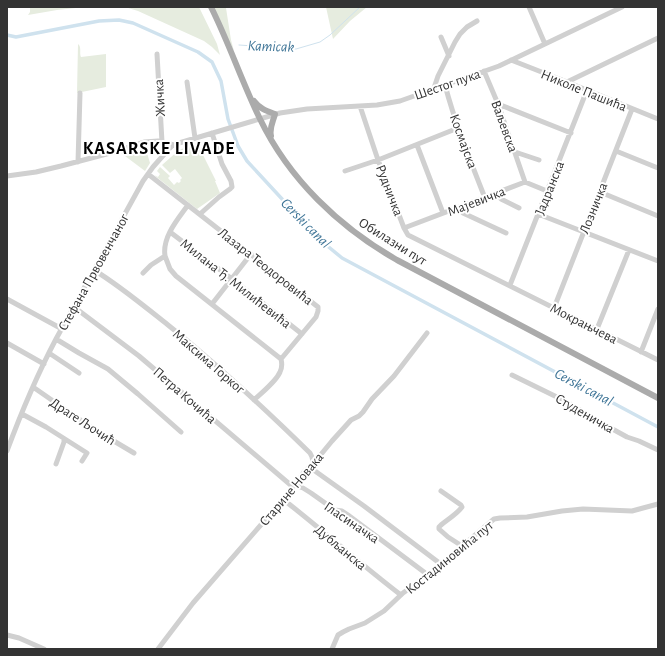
<svg xmlns="http://www.w3.org/2000/svg" width="665" height="656" viewBox="0 0 665 656" font-family="'Alegreya Sans',sans-serif">
  <style>
    .green { fill: #e6ecdf }
    .lines { fill: none; stroke-linecap: round; stroke-linejoin: round }
    .stream { stroke: #cfe2ee; stroke-width: 1 }
    .canal { stroke: #cfe2ee; stroke-width: 3.5 }
    .minor { stroke: #d0d0d0; stroke-width: 5 }
    .major { stroke: #ababab; stroke-width: 6 }
    .labels { text-anchor: middle; stroke-width: 4; stroke-linejoin: round; paint-order: stroke }
    .street-label { font-size: 14px; fill: #333; stroke: #fff }
    .water-label { font-size: 15px; font-style: italic; fill: #3f7597; stroke: #fff }
    .district-label { font-size: 18px; font-weight: bold; letter-spacing: 1px; fill: #000; stroke: #fff }
  </style>
  <rect width="100%" height="100%" fill="#fff"/>
  <path class="green" d="M30,7H85L57,10L28,15L30,12Z
    M125,7H199L217,44L220,55L212,47L204,41L138,11Z
    M213,7H225L226,8L231,40L234,51Z
    M326,7H367L350,21L333,39Z
    M78,44C82,47 79,53 81,57L106,54V87L77,93Z
    M197,143L216,181H215L220,193L197,209L154,175L158,177L160,174L157,171L160,167L170,176L168,178L174,185L177,182L179,183L181,181L180,180L182,178L175,169L170,173L162,165L179,150Z
    M131,150H134L136,156L147,153L150,163L145,171L121,153Z"/>
  <g class="lines">
    <path class="stream" d="M239,45L296,49L320,42L330,35L360,7"/>
    <path class="canal" d="M7,35L16,37L99,21L119,20L133,23L198,52L212,62L221,81L228,119L238,146L247,161L319,239L342,258L658,427"/>
    <path class="minor" d="M529,7L545,44
      M441,37L449,56
      M157,54L162,142
      M511,60L567,82L658,119
      M484,71L498,104L525,182
      M187,82L195,138
      M567,82L658,38
      M445,85C455,123 470,160 485,198
      M434,88L438,76L455,42L460,34L467,27L477,21
      M498,104L571,133
      M360,106L378,160L404,228L408,235L658,360
      M417,145L443,213
      M616,151L658,168
      M515,152L539,160
      M78,162L80,93
      M345,171L378,160L458,128
      M148,174L318,307V311L316,317L281,359
      M7,176L36,172L61,166L114,152L144,142L158,141L174,145
      M600,192L658,216
      M496,193L501,199L519,208
      M458,208L463,213L506,233
      M200,214L219,197L230,189L232,187L231,181L222,164L212,133
      M538,214L658,261
      M404,228L525,182L547,191
      M170,232L232,279L302,334
      M165,256L170,269L176,276L281,359
      M94,270C120,286 144,306 168,325C218,365 264,408 310,453L312,457L313,462
      M143,273L151,265L165,256C162,237 178,219 188,205
      M510,285L587,90
      M7,299L62,329
      M212,304L251,254
      M74,307L139,356L293,487
      M554,308L632,109
      M597,329L629,250
      M56,339L79,353L108,369L138,394L181,432
      M7,343L44,364
      M641,352L658,309
      M49,353L79,373
      M512,375L565,401L596,420L627,437L639,441L658,450
      M33,387L92,428L134,453
      M254,400C262,392 276,382 280,372C282,368 282,363 281,359
      M22,414L46,427L87,453L82,461
      M7,451C21,413 37,375 56,339L143,181L153,167L168,150L172,146L179,143L280,113L307,109L377,105L400,101L499,66L622,7
      M56,464L64,442V439
      M311,466L315,471L364,506L442,565
      M294,485L303,488L311,493L335,510L342,511L348,515L428,575
      M441,491L461,505L462,507C457,514 448,519 441,525L439,527V529L448,537L462,546
      M285,496L286,502L289,504C327,534 363,566 401,595
      M7,635L19,638L44,649
      M158,649L193,603L266,519L297,482L304,472L312,465L314,461L318,458L332,441L351,420L359,416L363,412L372,399L394,376L427,333
      M332,649L338,635L343,632L349,629L365,623L384,611L403,593L438,568L467,542L494,519L500,518L527,517L562,511L583,509L632,511L658,504"/>
    <path class="major" d="M211,7C229,43 242,82 260,119C289,179 339,227 397,260L658,398
      M254,101C260,109 267,111 275,114C273,122 269,128 271,136"/>
  </g>
  <g class="labels">
    <g class="street-label">
      <text transform="translate(447 84) rotate(-19)" y="5">Шестог пука</text>
      <text transform="translate(584 90) rotate(22)" y="5">Николе Пашића</text>
      <text transform="translate(159 98) rotate(-93)" y="5">Жичка</text>
      <text transform="translate(505 126) rotate(70)" y="5">Ваљевска</text>
      <text transform="translate(464 141) rotate(70)" y="5">Космајска</text>
      <text transform="translate(549 188) rotate(-68)" y="5">Јадранска</text>
      <text transform="translate(390 190) rotate(69)" y="5">Рудничка</text>
      <text transform="translate(476 201) rotate(-21)" y="5">Мајевичка</text>
      <text transform="translate(593 208) rotate(-68)" y="5">Лозничка</text>
      <text transform="translate(393 241) rotate(32)" y="5">Обилазни пут</text>
      <text transform="translate(266 266) rotate(38)" y="5">Лазара Теодоровића</text>
      <text transform="translate(93 272) rotate(-61)" y="5">Стефана Првовенчаног</text>
      <text transform="translate(236 283) rotate(38)" y="5">Милана Ђ. Милићевића</text>
      <text transform="translate(584 323) rotate(27)" y="5">Мокрањчева</text>
      <text transform="translate(209 361) rotate(41)" y="5">Максима Горког</text>
      <text transform="translate(185 395) rotate(41)" y="5">Петра Кочића</text>
      <text transform="translate(585 413) rotate(30)" y="5">Студеничка</text>
      <text transform="translate(83 421) rotate(33)" y="5">Драге Љочић</text>
      <text transform="translate(291 489) rotate(-50)" y="5">Старине Новака</text>
      <text transform="translate(352 522) rotate(34)" y="5">Гласиначка</text>
      <text transform="translate(341 547) rotate(40)" y="5">Дубљанска</text>
      <text transform="translate(449 557) rotate(-39)" y="5">Костадиновића пут</text>
    </g>
    <g class="water-label">
      <text transform="translate(271 46) rotate(2)" y="5">Kamicak</text>
      <text transform="translate(306 223) rotate(45)" y="5">Cerski canal</text>
      <text transform="translate(584 387) rotate(28)" y="5">Cerski canal</text>
    </g>
    <g class="district-label">
      <text x="159" y="154">KASARSKE LIVADE</text>
    </g>
  </g>
  <rect width="665" height="656" fill="none" stroke="#333333" stroke-width="16"/>
</svg>
